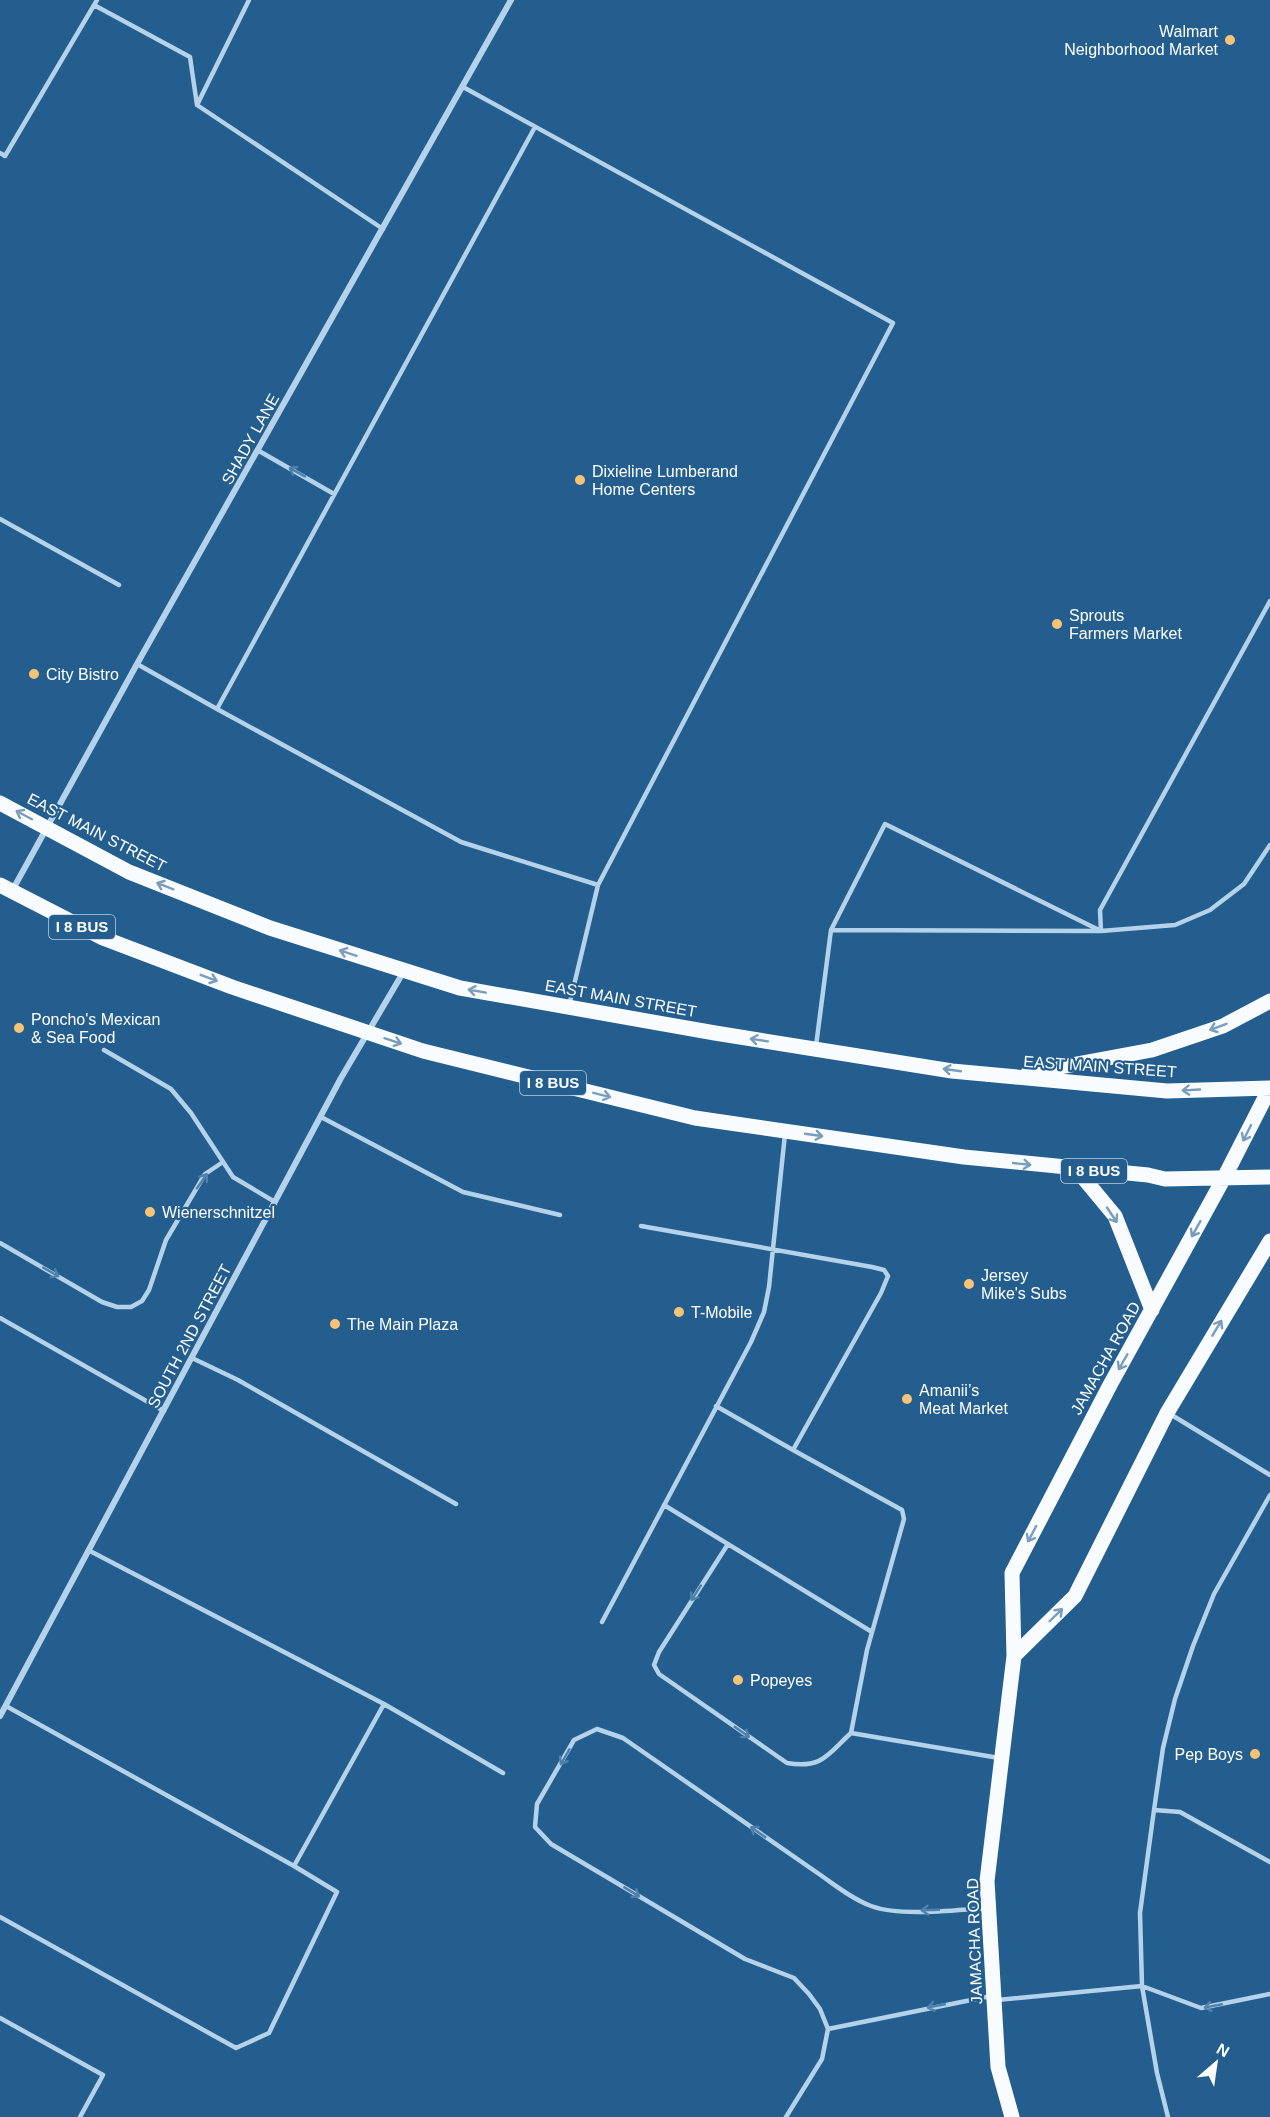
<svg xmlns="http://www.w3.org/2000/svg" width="1270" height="2117" viewBox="0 0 1270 2117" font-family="Helvetica,sans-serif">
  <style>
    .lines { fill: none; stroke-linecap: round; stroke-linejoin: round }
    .service { stroke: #b4d3eb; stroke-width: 4.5 }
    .minor { stroke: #b4d3eb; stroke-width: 6 }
    .primary { stroke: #f9fcff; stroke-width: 15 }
    .oneway { stroke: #4f81aa }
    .oneway2 { stroke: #799dbb }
    .poi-dot { fill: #f6c477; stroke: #245e8e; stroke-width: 2 }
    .labels { text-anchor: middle; stroke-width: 4.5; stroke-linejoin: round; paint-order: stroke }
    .shield { fill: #245e8e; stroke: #bdcfdd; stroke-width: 1.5 }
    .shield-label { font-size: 15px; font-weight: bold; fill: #fff }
    .poi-label { font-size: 16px; fill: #fff; stroke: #245e8e; text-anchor: start }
    .street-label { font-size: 16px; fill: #fff; stroke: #245e8e }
  </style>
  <rect width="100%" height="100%" fill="#245e8e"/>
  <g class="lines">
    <path class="service" d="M249,0L197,105L383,229
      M94,5L190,57L197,105
      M463,87L893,323L598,885
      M0,153L5,156L97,0
      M259,451L334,494
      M0,519L119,585
      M1270,601L1100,910L1101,931L1175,925L1210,910L1244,884L1270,845
      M137,664L217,709L461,842L598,885L569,1006
      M217,709L535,127
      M885,824L1101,931L831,930Z
      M816,1046L831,930
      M104,1050L171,1089L191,1113L233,1177L275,1202
      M321,1117L463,1192L560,1215
      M641,1226L872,1267L884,1270L888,1276L881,1293L793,1450L716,1406
      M0,1243L102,1302L117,1307H131L142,1301L149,1290L166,1240L205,1174L223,1162
      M0,1318L164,1411
      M192,1358L238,1380L456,1504
      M1170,1414L1270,1475
      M793,1450L902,1510L904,1519L867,1650L851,1733L999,1758
      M664,1505L872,1632
      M728,1544L659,1652L654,1665L659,1674L787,1763C822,1769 827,1755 851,1733
      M88,1550L384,1704L503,1773
      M602,1622L751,1342L764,1312L769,1287L785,1134
      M1154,1810L1163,1748L1175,1699L1193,1646L1214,1594L1270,1495
      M1270,1862L1180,1812L1154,1810L1140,1913L1142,1986L1201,2008L1270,1994
      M294,1866L384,1704
      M0,1917L236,2048L269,2033L337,1892L294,1866L6,1706
      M997,2000L1142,1986L1157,2073L1168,2117
      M0,2018L103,2075L80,2117
      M828,2029L991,1996
      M786,2117L822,2059L828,2029L820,2009L809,1994L794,1978L745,1959L551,1844L535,1827L537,1804L574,1740L597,1729L623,1738L819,1874C835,1885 852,1899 871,1906C901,1917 953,1910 986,1908"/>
    <path class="minor" d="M12,891L137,664L511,0
      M0,1716L341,1078L404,971"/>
    <path class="primary" d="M0,803L129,872L270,928L460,988L715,1033L952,1071L1167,1091L1270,1088
      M0,885L103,938L232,987L423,1051L695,1118L964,1157L1148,1175L1165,1179L1270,1177
      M1028,1073L1152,1050L1223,1026L1270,1001
      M1076,1169L1115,1216L1152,1310
      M1014,1656L1075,1596L1167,1413L1270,1241
      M1012,2117L998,2067L987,1881L1014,1656L1012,1573L1110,1385L1224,1178L1270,1088"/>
  </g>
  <defs><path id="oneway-shaft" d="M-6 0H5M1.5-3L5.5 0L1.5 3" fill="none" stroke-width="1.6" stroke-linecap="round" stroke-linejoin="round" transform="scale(1.5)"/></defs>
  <g class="oneway">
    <use href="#oneway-shaft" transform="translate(297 472) rotate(-151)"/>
    <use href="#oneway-shaft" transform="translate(202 1181) rotate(-55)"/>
    <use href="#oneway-shaft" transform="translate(51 1272) rotate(30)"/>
    <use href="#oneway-shaft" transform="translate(696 1593) rotate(123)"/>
    <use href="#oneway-shaft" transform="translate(742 1732) rotate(35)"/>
    <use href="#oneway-shaft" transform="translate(565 1757) rotate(120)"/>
    <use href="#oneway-shaft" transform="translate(758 1832) rotate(-145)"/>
    <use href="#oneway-shaft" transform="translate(632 1892) rotate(31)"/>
    <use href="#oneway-shaft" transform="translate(930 1910) rotate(178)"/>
    <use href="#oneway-shaft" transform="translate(936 2006) rotate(169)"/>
    <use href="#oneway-shaft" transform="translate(1213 2006) rotate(169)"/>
  </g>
  <g class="oneway2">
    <use href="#oneway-shaft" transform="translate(24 815) rotate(-152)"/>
    <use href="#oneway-shaft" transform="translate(165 886) rotate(-158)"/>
    <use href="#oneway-shaft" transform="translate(348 953) rotate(-162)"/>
    <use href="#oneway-shaft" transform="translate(209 978) rotate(21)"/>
    <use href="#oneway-shaft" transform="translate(477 991) rotate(-170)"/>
    <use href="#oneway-shaft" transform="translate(1218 1027) rotate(159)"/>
    <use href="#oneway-shaft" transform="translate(759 1040) rotate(-171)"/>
    <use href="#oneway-shaft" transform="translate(393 1041) rotate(18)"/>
    <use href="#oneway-shaft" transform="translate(952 1070) rotate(-172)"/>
    <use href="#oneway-shaft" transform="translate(1191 1090) rotate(177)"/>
    <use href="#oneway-shaft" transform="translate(602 1095) rotate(14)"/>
    <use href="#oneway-shaft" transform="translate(1247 1133) rotate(117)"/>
    <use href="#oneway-shaft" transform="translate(814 1135) rotate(8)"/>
    <use href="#oneway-shaft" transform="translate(1022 1164) rotate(6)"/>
    <use href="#oneway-shaft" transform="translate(1112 1215) rotate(56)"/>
    <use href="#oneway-shaft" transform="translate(1196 1229) rotate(119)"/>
    <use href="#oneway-shaft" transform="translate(1217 1328) rotate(-59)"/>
    <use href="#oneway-shaft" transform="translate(1123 1362) rotate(120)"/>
    <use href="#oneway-shaft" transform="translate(1032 1534) rotate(118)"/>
    <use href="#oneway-shaft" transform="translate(1056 1615) rotate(-44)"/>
  </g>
  <g class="poi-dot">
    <circle cx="1230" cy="40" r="6"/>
    <circle cx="580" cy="480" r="6"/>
    <circle cx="1057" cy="624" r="6"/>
    <circle cx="34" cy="674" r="6"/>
    <circle cx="19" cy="1028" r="6"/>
    <circle cx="150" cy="1212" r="6"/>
    <circle cx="969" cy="1284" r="6"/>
    <circle cx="679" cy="1312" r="6"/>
    <circle cx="335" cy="1324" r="6"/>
    <circle cx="907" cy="1399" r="6"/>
    <circle cx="738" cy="1680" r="6"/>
    <circle cx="1255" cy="1754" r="6"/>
  </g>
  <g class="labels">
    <g class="shield">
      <rect x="49" y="915" width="66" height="24" rx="4.5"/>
      <rect x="520" y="1071" width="66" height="24" rx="4.5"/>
      <rect x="1061" y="1159" width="66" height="24" rx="4.5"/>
    </g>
    <g class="shield-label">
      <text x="82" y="932">I 8 BUS</text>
      <text x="553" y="1088">I 8 BUS</text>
      <text x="1094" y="1176">I 8 BUS</text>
    </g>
    <g class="poi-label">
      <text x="1218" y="37" text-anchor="end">Walmart<tspan x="1218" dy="18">Neighborhood Market</tspan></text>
      <text x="592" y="477">Dixieline Lumberand<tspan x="592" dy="18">Home Centers</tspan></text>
      <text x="1069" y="621">Sprouts<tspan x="1069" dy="18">Farmers Market</tspan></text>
      <text x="46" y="680">City Bistro</text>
      <text x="31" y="1025">Poncho's Mexican<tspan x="31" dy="18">&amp; Sea Food</tspan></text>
      <text x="162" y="1218">Wienerschnitzel</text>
      <text x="981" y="1281">Jersey<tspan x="981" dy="18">Mike's Subs</tspan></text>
      <text x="691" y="1318">T-Mobile</text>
      <text x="347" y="1330">The Main Plaza</text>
      <text x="919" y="1396">Amanii’s<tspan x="919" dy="18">Meat Market</tspan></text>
      <text x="750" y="1686">Popeyes</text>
      <text x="1243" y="1760" text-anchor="end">Pep Boys</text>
    </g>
    <g class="street-label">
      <text transform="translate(250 439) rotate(-61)" y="6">SHADY LANE</text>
      <text transform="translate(97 832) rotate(27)" y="6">EAST MAIN STREET</text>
      <text transform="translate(621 998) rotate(10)" y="6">EAST MAIN STREET</text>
      <text transform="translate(1100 1066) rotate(4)" y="6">EAST MAIN STREET</text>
      <text transform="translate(189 1336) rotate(-62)" y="6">SOUTH 2ND STREET</text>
      <text transform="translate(1105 1358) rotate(-61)" y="6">JAMACHA ROAD</text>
      <text transform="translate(974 1941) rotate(-92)" y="6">JAMACHA ROAD</text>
    </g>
  </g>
  <g transform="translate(1216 2063) rotate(29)" stroke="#245e8e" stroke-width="4.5" paint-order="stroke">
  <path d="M0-4.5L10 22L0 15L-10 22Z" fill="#ffffff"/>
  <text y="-9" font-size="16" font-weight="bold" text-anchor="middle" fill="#ffffff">N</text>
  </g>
</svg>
